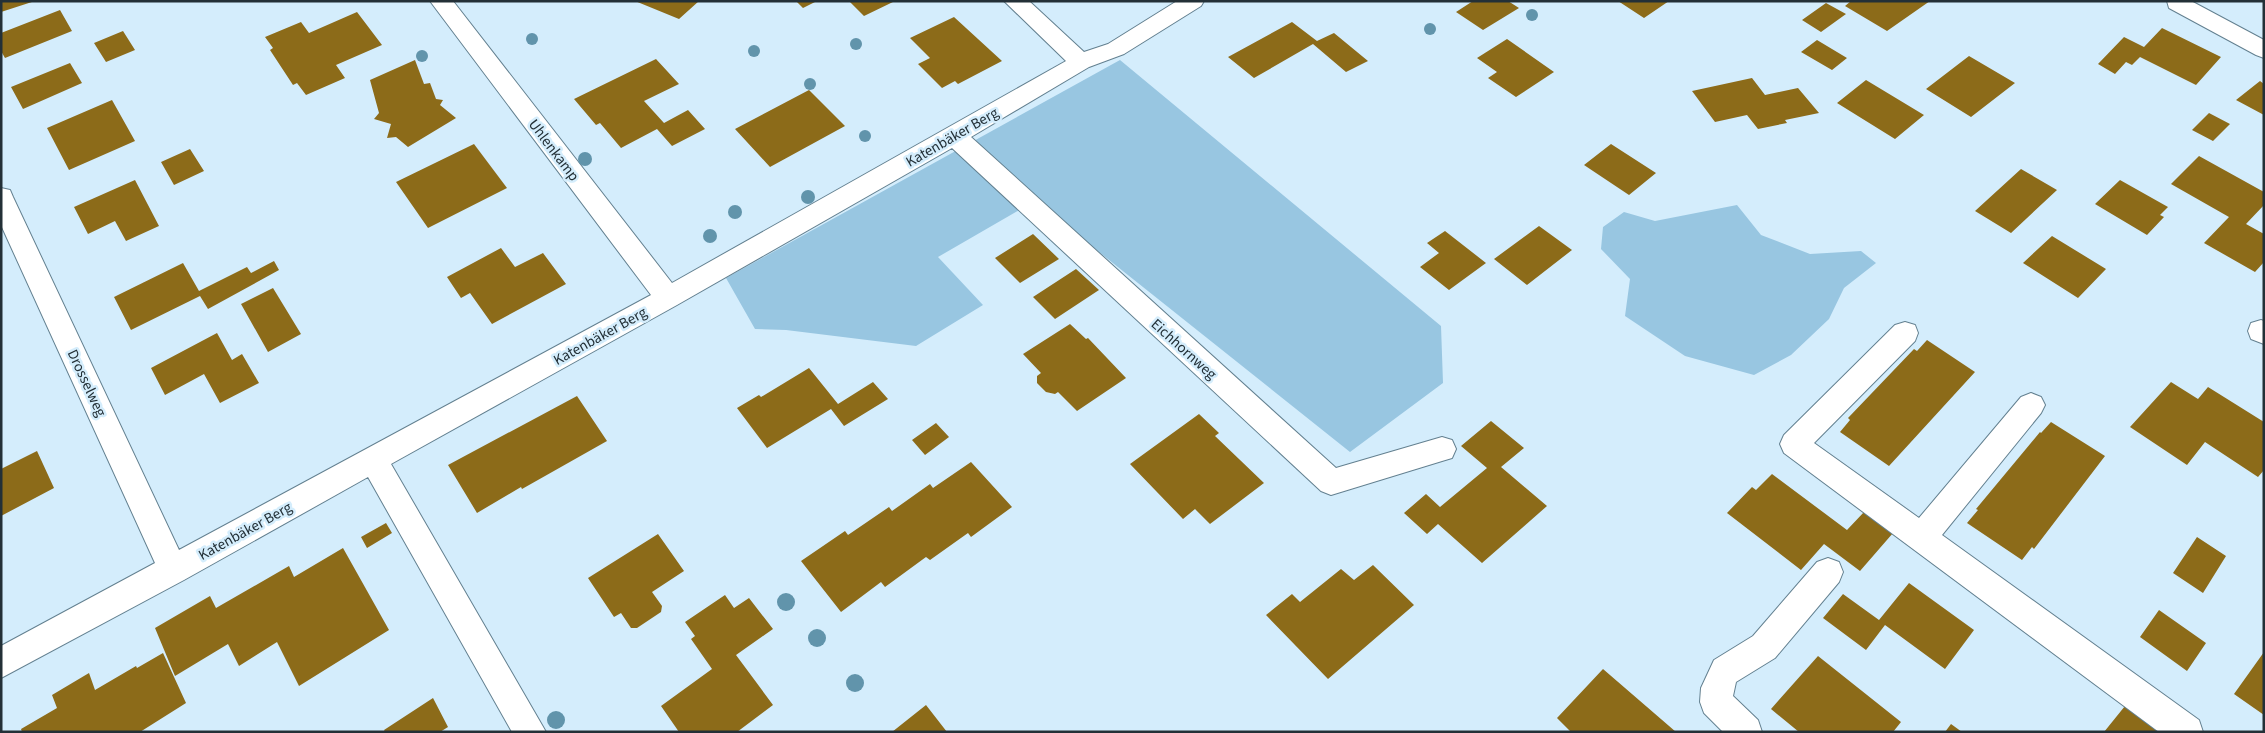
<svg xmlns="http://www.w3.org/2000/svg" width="2265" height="733" viewBox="0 0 2265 733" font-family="'Source Sans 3',sans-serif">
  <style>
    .green { fill: #98c6e1 }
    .building { fill: #8c6b19 }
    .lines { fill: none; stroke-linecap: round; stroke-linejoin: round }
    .minor-casing { stroke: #638090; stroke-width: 2 }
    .minor { fill: #fff; fill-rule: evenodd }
    .tree { fill: #6194ab }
    .labels { text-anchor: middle; stroke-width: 5; stroke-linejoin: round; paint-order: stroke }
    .street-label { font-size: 15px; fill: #233037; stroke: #d4edfc }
  </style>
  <rect width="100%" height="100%" fill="#d4edfc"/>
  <path class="green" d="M1120,60L1441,326L1443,383L1350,452L1035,201L938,257L983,305L916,346L786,330L755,329L726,278Z
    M1737,205L1761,235L1810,254L1861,251L1876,263L1844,288L1829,319L1791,355L1754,375L1685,356L1625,316L1630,279L1601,249L1603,227L1624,212L1655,221Z"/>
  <path class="building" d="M1,1H35L1,12Z
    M635,1H699L679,19Z
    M796,1H817L803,8Z
    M849,1H895L864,16Z
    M1473,1H1508L1519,8L1483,30L1456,12Z
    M1618,1H1669L1644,18Z
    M1851,1H1930L1887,31L1845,6Z
    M1826,3L1846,14L1821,32L1802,20Z
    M60,10L72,31L5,58L1,51V33Z
    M357,12L382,45L336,65L345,78L306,95L297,83L293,85L270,50L273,48L265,37L301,22L309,33Z
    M954,17L1002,61L958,84L955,81L942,88L918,64L930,58L910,38Z
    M1292,22L1317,41L1334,33L1368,61L1346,72L1313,44L1254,78L1228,57Z
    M2162,28L2221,57L2196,85L2140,57L2132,65L2126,62L2115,74L2098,64L2124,37L2144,47Z
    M123,31L135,50L106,62L94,43Z
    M1507,39L1554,72L1516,97L1488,78L1497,72L1477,58Z
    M1817,40L1847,58L1832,70L1801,52Z
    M1969,56L2015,83L1971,117L1926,89Z
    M656,59L679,84L644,101L664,123L688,110L705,129L672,146L657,129L621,148L600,123L596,125L574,99Z
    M415,60L424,84L430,83L436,99L443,100L440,105L456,118L408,147L396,137L387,138L391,124L374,119L379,113L370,80Z
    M70,63L82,83L23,109L11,87Z
    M1752,78L1765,95L1798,88L1819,113L1785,120L1787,123L1758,129L1747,115L1715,122L1692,91Z
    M1866,80L1924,115L1895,139L1837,103Z
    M2260,81L2264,84V115L2236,100Z
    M809,90L845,126L770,167L735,129Z
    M112,100L135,141L69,170L47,128Z
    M2209,113L2230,124L2213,141L2192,130Z
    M474,144L507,188L428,228L396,182Z
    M1611,144L1656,173L1629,195L1584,165Z
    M190,149L204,171L174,185L161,162Z
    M2199,156L2264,192V205L2246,224L2264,234V262L2255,272L2204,243L2229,217L2171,184Z
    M2021,169L2057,190L2011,233L1975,211Z
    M135,180L159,226L126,241L115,221L88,234L74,207Z
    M2120,180L2168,207L2160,215L2164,217L2147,235L2095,204Z
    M1539,226L1572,250L1527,285L1494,259Z
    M1445,231L1486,263L1449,290L1420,267L1439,253L1427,243Z
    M1033,234L1059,259L1020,283L995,258Z
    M2052,236L2106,269L2078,298L2023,263Z
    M501,248L515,267L543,253L566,284L492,324L470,293L461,298L447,277Z
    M274,261L279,270L208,309L200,296L131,330L114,297L183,263L199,291L247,267L251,273Z
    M1076,269L1099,290L1055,319L1033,297Z
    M273,288L301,334L268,352L241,304Z
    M1070,324L1086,339L1088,338L1126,378L1077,411L1058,392L1055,394L1046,392L1037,383V376L1041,373L1023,354Z
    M217,333L232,360L242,354L259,383L220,403L204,374L165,395L151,368Z
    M1927,340L1975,372L1889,466L1840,432L1850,420L1848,418L1914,349L1917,351Z
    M809,368L838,404L873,382L888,399L844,426L831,409L767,448L737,408L759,395L761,397Z
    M2171,382L2198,399L2208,387L2264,422V470L2258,477L2205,442L2187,465L2130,427Z
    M577,396L607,441L522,489L521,487L477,513L448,465Z
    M1199,414L1219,433L1215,436L1264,483L1210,524L1195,509L1183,519L1130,464Z
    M1491,421L1524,448L1501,467L1547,506L1482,563L1438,524L1427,534L1404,513L1426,494L1440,507L1487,468L1461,446Z
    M2051,422L2105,456L2034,549L2032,547L2022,560L1967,523L1978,510L1976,509L2040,432L2041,433Z
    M936,423L949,437L925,455L912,440Z
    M37,451L54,488L1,516V469Z
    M971,462L1012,507L971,537L968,533L930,560L926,557L885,587L881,582L841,612L801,561L845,531L848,535L889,507L892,511L930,484L933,488Z
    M1772,474L1847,530L1864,512L1893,533L1860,571L1824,544L1801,570L1727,513L1752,487L1756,490Z
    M386,523L392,533L367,548L361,537Z
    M658,534L684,571L652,592L662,606L661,612L637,628H631L621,613L614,617L588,578Z
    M2197,537L2226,556L2203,593L2173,573Z
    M343,548L389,630L299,686L277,642L239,666L228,644L175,676L155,628L210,596L216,608L289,566L294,577Z
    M1373,565L1414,605L1328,679L1266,615L1292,594L1300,602L1341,569L1354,580Z
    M1909,583L1974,630L1945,669L1885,625L1866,650L1823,618L1843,594L1879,620Z
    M725,595L734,608L749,598L773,629L736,655L773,705L737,732H679L661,706L712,669L691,639L695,636L685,622Z
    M2159,610L2206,643L2187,671L2140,637Z
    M2264,652V715L2234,694Z
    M163,653L186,703L140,732H22L21,729L57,708L52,695L89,673L95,690L136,666L137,668Z
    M1818,656L1901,722L1893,732H1799L1771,709Z
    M1603,669L1676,732H1571L1557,718Z
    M433,698L448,727L440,732H385L384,730Z
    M926,705L947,732H892Z
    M2125,706L2159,732H2104Z
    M1951,724L1962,732H1945Z"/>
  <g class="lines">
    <defs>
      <path id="minor" d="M430,1H453L672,283L1066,61L1004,1H1029L1084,52L1108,44L1177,1H1204L1201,6L1124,54L1089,67L971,137L1336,468L1442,437L1452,440L1456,449L1452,458L1442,461L1331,495L1321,491L952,148L677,305L391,464L546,732H512L368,477L184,580L1,678V646L155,563L1,225V188L10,190L13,197L179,550L651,295Z
        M2167,1H2191L2264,40V58L2256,55L2169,8Z
        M2261,320L2264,321V344L2251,339L2248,331L2251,323Z
        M1905,322L1915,325L1918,333L1915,341L1814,443L1919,518L2021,397L2031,393L2041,397L2045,405L2041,413L1942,535L2199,720L2203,732H2159L1784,453L1780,444L1784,435L1895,325Z
        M1828,558L1839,562L1843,572L1839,582L1775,658L1736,682L1733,696L1758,720L1762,732H1723L1704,713L1700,702L1701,688L1714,660L1753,636L1817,562Z"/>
    </defs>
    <use href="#minor" class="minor-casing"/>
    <use href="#minor" class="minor"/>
  </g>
  <g class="tree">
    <circle cx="1532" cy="15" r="6"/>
    <circle cx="1430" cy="29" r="6"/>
    <circle cx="532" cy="39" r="6"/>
    <circle cx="856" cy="44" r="6"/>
    <circle cx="754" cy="51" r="6"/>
    <circle cx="422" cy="56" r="6"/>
    <circle cx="810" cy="84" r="6"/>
    <circle cx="865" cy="136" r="6"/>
    <circle cx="585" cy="159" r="7"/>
    <circle cx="808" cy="197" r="7"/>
    <circle cx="735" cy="212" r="7"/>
    <circle cx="710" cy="236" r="7"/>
    <circle cx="786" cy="602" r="9"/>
    <circle cx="817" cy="638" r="9"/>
    <circle cx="855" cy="683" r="9"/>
    <circle cx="556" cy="720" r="9"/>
  </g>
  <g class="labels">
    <g class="street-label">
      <text transform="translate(952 137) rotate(-30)" y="5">Katenbäker Berg</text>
      <text transform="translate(554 150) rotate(53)" y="5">Uhlenkamp</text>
      <text transform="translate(600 336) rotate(-29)" y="5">Katenbäker Berg</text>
      <text transform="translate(1184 349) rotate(42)" y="5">Eichhornweg</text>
      <text transform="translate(87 383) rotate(65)" y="5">Drosselweg</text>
      <text transform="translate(245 531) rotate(-29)" y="5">Katenbäker Berg</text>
    </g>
  </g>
  <rect width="2265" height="733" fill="none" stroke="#233037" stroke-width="5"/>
</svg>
